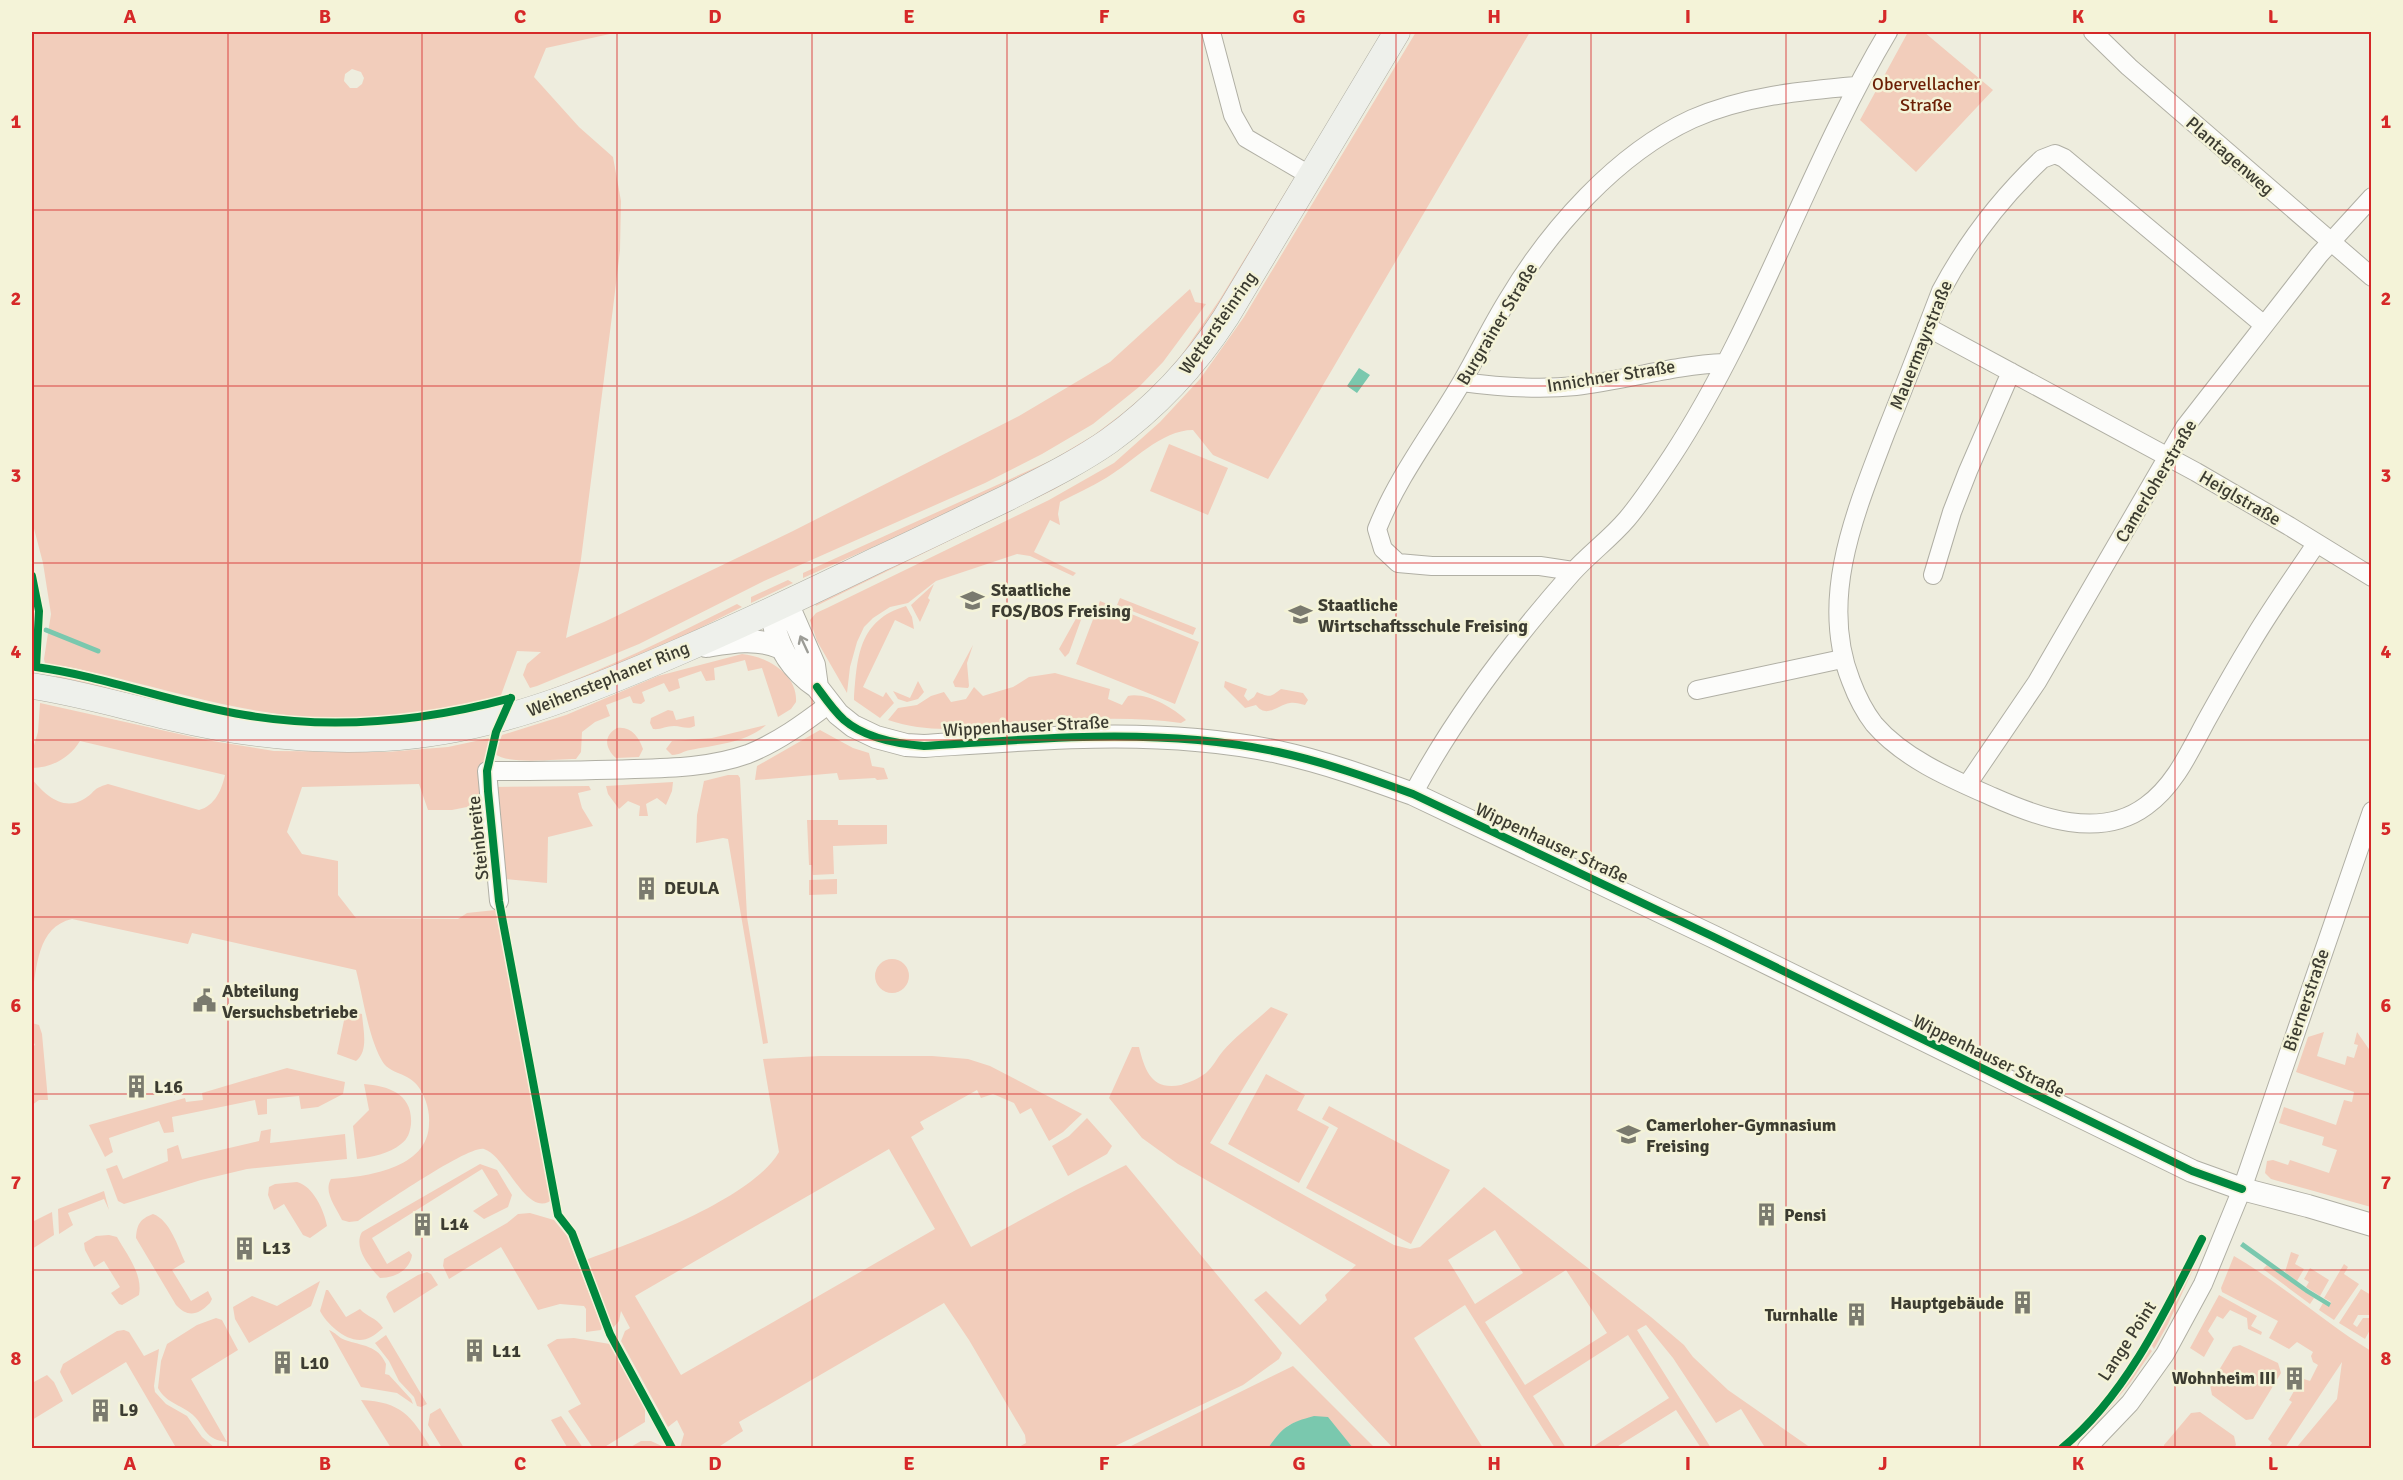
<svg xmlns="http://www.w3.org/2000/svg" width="2403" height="1480" viewBox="0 0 2403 1480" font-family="Signika,sans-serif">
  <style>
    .green { fill: #f2cdbb; fill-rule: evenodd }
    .water { fill: #7ac8ae }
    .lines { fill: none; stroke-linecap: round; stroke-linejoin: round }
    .stream { stroke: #7ac8ae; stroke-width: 5 }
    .minor-casing { stroke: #b0afa4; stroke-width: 20 }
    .tertiary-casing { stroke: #b0afa4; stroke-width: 24 }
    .secondary-casing { stroke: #b0afa4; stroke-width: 27 }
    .minor { stroke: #fcfcfa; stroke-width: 18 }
    .tertiary { stroke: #fcfcfa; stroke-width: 22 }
    .secondary { stroke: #eef0eb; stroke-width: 26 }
    .cycleway-casing { stroke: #f4f3d8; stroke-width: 11 }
    .cycleway { stroke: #00873e; stroke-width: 8 }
    .oneway { stroke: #9c9c96 }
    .grid { fill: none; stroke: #d62828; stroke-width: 1.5; stroke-opacity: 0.55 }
    .labels { text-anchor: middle; stroke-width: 5; stroke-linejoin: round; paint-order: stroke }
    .park-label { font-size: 18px; fill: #6b1f05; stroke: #f4f3d8 }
    .street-label { font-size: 18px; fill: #3c3c31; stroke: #f4f3d8 }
    .poi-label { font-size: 18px; font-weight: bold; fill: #3c3c31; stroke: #f4f3d8; text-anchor: start }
    .neatline { fill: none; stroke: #d62828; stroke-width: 2 }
    .grid-label { font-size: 20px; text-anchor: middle; font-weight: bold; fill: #d62828 }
  </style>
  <rect width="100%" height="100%" fill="#eeedde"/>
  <path class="green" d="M32,32H619L546,48L534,77L579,127L613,157L621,201L620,250L613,308L581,559L566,638L604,622L793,531L1019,416L1110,362L1190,289L1195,302L1206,304L1163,362L1139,387L1093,424L1042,454L985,483L764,581L639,644L537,686L530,688L523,675L527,664L541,652L517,651L500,698C431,712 358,724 286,715C228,708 173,692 117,678C99,674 81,669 63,666C57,665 51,666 45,664L44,659L51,614L43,563L32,521ZM352,69L361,72L364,78L362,84L357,88H350L344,81L345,74Z
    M1416,32H1530L1268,479L1213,455L1193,430C1161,430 1133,462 1106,478C1091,487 1075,494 1060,502L1058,514L1060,525L1050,520L1034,552L1076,573L1073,576L1030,556L1017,554L936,581L908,603L890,607L873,618L864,627L857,642L850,667L847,693L817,641L810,620L816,613L827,608L1049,500L1114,463L1160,422L1200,379L1244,317Z
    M1908,32H1924L1993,90L1916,172L1860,120Z
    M1291,183L1292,188L1246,266L1170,376L1085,446L970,504L803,578V573L1052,460L1094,435L1123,413L1156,385L1183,353L1220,299Z
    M1127,440L1112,455L1055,489L816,606L815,603Z
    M1169,444L1228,468L1208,515L1150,491Z
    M788,580L793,583L751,603V597Z
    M934,584L928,598L930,600L920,622L911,605Z
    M1120,598L1196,628L1193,635L1117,605Z
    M1100,601L1199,642L1175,704L1076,664Z
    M737,604L742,607L644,656L536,695C606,669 671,637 737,604Z
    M906,606L912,617L914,629L895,620L863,687L883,697L886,692L894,703L880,718L854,700C857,656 859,620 906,606Z
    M1078,615L1082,617L1069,653L1065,657L1059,649Z
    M973,645L967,663L969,686L968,688L955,687L953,682Z
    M742,654C766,656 798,674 796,702L791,709L778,717L762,668L748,671L745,660L714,668L715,680L706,681L701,671L678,679L680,688L669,692L664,683L642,692L645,701L641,704L633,703L630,696L606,705L610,716L595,722L582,732L581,752L576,759C557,759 509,765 495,754L502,735L566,715L658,676Z
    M1055,673L1110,689L1108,699L1122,705L1128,696C1146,692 1174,708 1186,720L1181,723C1133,716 1081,719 1033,722C981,725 939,737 888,720L898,708L917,705L931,696L944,692L951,702L966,699L974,687L983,696L986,695L1013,687L1029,677Z
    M58,674C138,691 216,718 298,723C342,727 387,725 430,719C451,716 471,710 493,712L364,730L249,723L54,679Z
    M918,681L924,692L918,699L907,702L898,699L893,691L910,698Z
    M1225,681L1247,689L1244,696L1248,701L1254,697L1257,692C1271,698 1270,697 1281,689L1303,693L1308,700L1305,705C1300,704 1295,702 1290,703C1277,705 1267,719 1256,705L1245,708L1224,687Z
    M40,703L206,740L274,751L387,752L448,747L490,738L480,779L482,804L452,810H428L419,784L302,787L287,832L302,854L338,861V895L356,918L458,919L467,913L505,909L554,1198C528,1223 507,1156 484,1149C470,1144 376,1209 358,1221L349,1222L342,1220C336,1207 323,1192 331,1179C365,1177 429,1169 429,1123C430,1110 425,1095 417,1085C405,1071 389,1075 381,1059C368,1035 363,997 356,970L192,933L188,944L72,919C37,927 37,967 32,996V779C44,794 63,812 84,799C96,792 91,789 108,784L199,810C215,806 222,789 225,775L80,741C70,758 51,768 32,768V752L38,732Z
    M668,710L673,711L676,720L694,716L695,726C687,730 682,726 674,726C666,726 660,730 653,729L650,723L651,718Z
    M766,725C746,743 714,745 690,750C683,751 680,755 672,755L666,749L672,741L712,738Z
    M617,728C631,726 639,737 643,749L639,757L616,758C605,748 603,736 617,728Z
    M820,730L853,748L869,753L872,766L884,768L888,779L877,780L875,778L839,780L837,773L755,780L757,766Z
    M728,775H738L740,778L747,917L768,1043L763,1044L728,839L723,838L696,843L697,815L704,781Z
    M673,782L672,791L666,805L657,798L646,804L648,816H639L640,806L628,801L619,809L608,794L606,786Z
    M589,786L591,790L578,793L582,808L593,826L548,837L547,883L506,879L494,787Z
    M807,820H838V825H887V844L833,846L834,874L813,875L812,865H809Z
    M837,879V894L809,895V880Z
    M875 976a17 17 0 1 1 34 0a17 17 0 1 1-34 0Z
    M1271,1007L1288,1014L1210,1143L1394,1245L1410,1249L1420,1247L1484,1187L1651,1317L1684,1345L1693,1357L1728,1390L1811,1448H1760L1764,1446L1741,1409L1716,1423L1673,1358L1646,1325L1637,1330L1711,1448H1701L1676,1410L1615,1448H1591L1669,1398L1628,1335L1533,1396L1566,1448H1555L1465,1305L1414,1338L1483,1448H1393L1254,1300L1266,1291L1300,1325L1327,1300L1325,1295L1356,1265L1178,1164L1142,1138L1109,1098L1132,1047H1139C1145,1071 1152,1091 1181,1085C1190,1082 1198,1079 1206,1073C1213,1067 1217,1058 1223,1051C1237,1035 1255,1022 1271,1007ZM1495,1230L1523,1273L1475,1304L1448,1260ZM1566,1270L1607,1333L1525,1385L1485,1322Z
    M346,1011L362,1014C363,1029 369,1051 356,1061L337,1054Z
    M32,1023L39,1025L42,1034L48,1100H39L32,1105V1047L35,1045L34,1043L32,1044Z
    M2324,1032L2317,1056L2345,1065L2347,1056L2354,1058L2358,1045L2354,1044L2357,1032L2371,1052V1207L2271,1179L2265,1173L2267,1161L2273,1160L2288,1165L2290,1160L2329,1173L2337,1150L2322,1145L2324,1137L2279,1123L2284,1107L2336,1125L2344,1100L2352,1102L2354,1092L2296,1072L2308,1037Z
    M820,1056H932L968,1059L990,1066L1082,1114L1063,1132L1049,1141L1031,1108L1020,1114L1014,1103L993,1094L981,1098L977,1090L920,1122L924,1129L911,1137L971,1247L1076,1190L1126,1165L1282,1353L1279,1359L1243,1385L1111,1448H1017L1026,1443L1025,1435L969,1340L944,1303L739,1422L743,1431L717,1448H680L684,1434L677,1420L668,1427L621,1341L625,1331L630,1328L621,1311L619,1321L613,1328L586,1260C637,1241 752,1199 779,1152L763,1059ZM889,1149L935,1229L681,1375L635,1296Z
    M287,1068L345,1082L343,1094L318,1107L301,1109L299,1096L267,1099V1114L258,1115L255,1100L172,1117L174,1132L164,1133L159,1121L109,1138L113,1152L105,1157L89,1125L185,1098L186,1102L203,1100L202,1093Z
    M1266,1074L1305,1095L1297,1110L1329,1127L1299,1183L1228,1144Z
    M364,1084C389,1086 413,1094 411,1124C410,1132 408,1139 401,1144C389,1154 372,1157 357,1159L353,1126L369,1110Z
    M1329,1106L1450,1170L1411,1244L1306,1188L1338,1128L1322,1119Z
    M1087,1118L1112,1146L1107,1154L1068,1176L1052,1146L1069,1136Z
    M271,1129L270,1143L345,1134L347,1159L247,1169L201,1180L124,1204L118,1201L106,1169L117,1165L123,1179L168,1161L167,1149L178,1145L182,1159L259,1141L261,1131Z
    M480,1164L497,1170L512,1195L508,1207L484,1219L473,1211L498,1195L482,1169L372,1238L387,1264L409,1251L412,1255C410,1270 395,1278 380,1278C369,1267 353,1247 362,1232Z
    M297,1182C313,1186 324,1210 327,1226L310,1238L303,1235L284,1204L274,1210L268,1195L269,1187L275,1184Z
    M104,1191L109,1210L104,1199L68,1213L73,1225L59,1234L58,1209Z
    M52,1212L54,1235L32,1249V1222Z
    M530,1213L554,1220L567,1236L602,1327L601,1330L586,1332V1309L584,1306L560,1304L538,1310L501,1247L449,1279L443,1266L444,1259L507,1223L518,1214Z
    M153,1214C170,1220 178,1247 185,1262L172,1270L191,1301L208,1291L212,1299L210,1303C198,1315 188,1318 176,1305L136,1238C137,1224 140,1219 153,1214Z
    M109,1235L117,1237C127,1255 143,1274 139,1295L122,1305L119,1304L111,1293L120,1287L104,1261L94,1267L85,1250L84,1243L96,1236Z
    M2199,1248L2202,1250L2168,1324L2154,1349L2151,1344L2171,1309Z
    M2291,1252L2299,1255L2295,1264L2304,1269L2297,1281L2285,1272Z
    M2234,1256C2282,1284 2324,1322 2371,1351V1448H2296L2337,1399L2342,1362L2285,1448H2268L2272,1443L2268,1439L2292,1402L2289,1400L2299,1382L2304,1379L2310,1381L2318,1365L2313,1362L2311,1356L2313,1352L2297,1342L2289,1349L2269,1338L2278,1321L2222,1292L2221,1288Z
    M2344,1264L2348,1267L2344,1274L2359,1284L2334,1320L2319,1310L2323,1303L2329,1306L2331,1302L2324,1298Z
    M2267,1265L2314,1298L2310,1304L2263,1269Z
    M2310,1268L2329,1280L2320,1296L2306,1287L2309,1282L2304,1279Z
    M427,1272L431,1274L438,1285L394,1313L386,1297L388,1293L418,1275Z
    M320,1281L311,1306L249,1343L235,1319L233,1307L252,1296L277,1306Z
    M2361,1289L2371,1295V1315H2358L2353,1324L2357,1327L2363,1318H2371V1328L2365,1339L2339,1323Z
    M326,1290H328L346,1317L360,1309C367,1317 376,1317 383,1328C379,1331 375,1335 371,1337C352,1348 328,1326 320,1311Z
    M2219,1295L2257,1316L2251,1326L2262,1332L2261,1335L2248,1329L2247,1318L2230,1310L2223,1319L2217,1316L2208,1331L2214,1339L2204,1357L2190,1348Z
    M216,1318L222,1320L238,1350L191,1379L227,1442C222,1441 218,1441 213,1438C204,1433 202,1424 195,1417C184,1405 166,1404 158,1388L161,1361L167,1344L197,1325Z
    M124,1330L129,1332L144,1356L159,1349L154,1386L155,1392L166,1404L187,1416L202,1437L215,1448L175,1446L126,1362L72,1395L60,1372L63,1364L117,1331Z
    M329,1330C335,1332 339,1338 345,1340C362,1346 378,1345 386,1364L385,1374L389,1375L411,1399L413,1404L397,1393L361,1387Z
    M386,1335L427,1404L421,1407L417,1406L414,1397L399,1381L389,1361L375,1343Z
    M574,1338L610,1344L645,1408V1422L603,1448H593L568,1411L581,1404L547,1345L557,1339Z
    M2240,1345L2278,1363L2281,1373L2253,1419L2246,1420L2212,1395L2210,1385L2233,1347Z
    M2149,1348L2152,1351L2130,1383L2092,1429L2089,1427L2135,1370Z
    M1293,1366L1375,1448H1353L1328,1418C1293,1422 1290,1418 1268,1448H1127Z
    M47,1375L54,1382L63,1401L32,1420V1383Z
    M361,1400C402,1402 411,1416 431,1448H391Z
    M440,1408L464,1448H442L428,1425L430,1414Z
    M2200,1412L2234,1436L2236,1445L2233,1448H2164V1445L2191,1413Z
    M561,1416L583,1448H564L567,1447L551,1420Z
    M641,1441H651L666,1448H629Z"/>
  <path class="water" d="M1359,368L1370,375L1357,393L1347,386Z
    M2243,1242L2308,1289L2331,1303L2329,1307L2306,1293L2240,1246Z
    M1314,1416L1328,1417L1353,1448H1268C1283,1427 1288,1423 1314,1416Z"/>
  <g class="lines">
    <path class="stream" d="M32,623V626
      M46,630L98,651"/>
    <defs>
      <path id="minor" d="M1211,32L1233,115L1246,138L1311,176
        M2093,32L2129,67L2372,277
        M2264,325L2064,158L2055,154L2042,159C2002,197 1967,242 1941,291C1923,338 1905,385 1886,432C1856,511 1818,598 1851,681C1857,697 1864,711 1874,724C1904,759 1952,779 1993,797C2040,818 2100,840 2146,806C2174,786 2189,753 2205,723C2220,696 2235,669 2251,643C2271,609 2294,577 2316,544
        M1927,327L2196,472L2289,526L2372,577
        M1462,382C1499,387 1537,390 1576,386C1627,380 1673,365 1725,363
        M1573,571L1540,566H1432L1398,563L1383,549L1377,529C1398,476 1434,430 1463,380C1478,354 1491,327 1507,301C1549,230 1616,154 1692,119C1744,96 1800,91 1856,86
        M1933,575L1952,512L1968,471L2011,372
        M1697,690L1842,659
        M1967,785L2037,682L2185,427L2319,255L2372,197
        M1413,794C1456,714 1512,641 1572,573C1589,554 1610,539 1627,519C1643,500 1658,477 1672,456C1759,323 1807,168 1888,32
        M499,901L487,771C536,771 585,771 634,769C672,768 712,767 748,754C778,742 804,723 829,704
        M2087,1448L2130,1403L2165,1354L2203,1284L2242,1189L2372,811"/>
      <path id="tertiary" d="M787,603L814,665L817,687L838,714L853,726L876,737L906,745L924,746C1042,738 1161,727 1278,752C1324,762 1369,778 1413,794L1714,937L2192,1171L2242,1189L2308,1206L2372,1225
        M772,611C775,644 789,668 817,687
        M706,646C730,642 755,637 779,647"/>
      <path id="secondary" d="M32,686C80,693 126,707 174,718C243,734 313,742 384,738C490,732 585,693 681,651C748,622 813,591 879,559C921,540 963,519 1005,499C1040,481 1076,464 1109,441C1156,407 1195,365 1226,317L1397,32"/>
    </defs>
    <use href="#minor" class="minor-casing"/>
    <use href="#tertiary" class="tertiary-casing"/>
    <use href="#secondary" class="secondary-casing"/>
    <use href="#minor" class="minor"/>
    <use href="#tertiary" class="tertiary"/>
    <use href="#secondary" class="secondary"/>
    <defs>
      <path id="cycleway" d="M32,576L39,611L36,667C107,677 175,704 245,715C333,730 425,721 511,698
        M817,687C825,698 833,710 844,720C865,738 898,744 924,746C1042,738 1161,727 1278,752C1324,762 1369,778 1413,794L1714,937L2192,1171L2242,1189
        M511,698L496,732L487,771L488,791L499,901L558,1215L572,1233L610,1334L672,1448
        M2062,1448C2125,1397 2166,1311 2202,1239"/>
    </defs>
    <use href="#cycleway" class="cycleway-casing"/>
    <use href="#cycleway" class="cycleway"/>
  </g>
  <defs><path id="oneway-shaft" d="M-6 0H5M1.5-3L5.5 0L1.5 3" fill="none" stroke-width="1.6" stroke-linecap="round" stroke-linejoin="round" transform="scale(1.5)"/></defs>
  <use class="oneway" href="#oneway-shaft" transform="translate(804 644) rotate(-115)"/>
  <path class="grid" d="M228,32V1448M422,32V1448M617,32V1448M812,32V1448M1007,32V1448M1202,32V1448M1396,32V1448M1591,32V1448M1786,32V1448M1980,32V1448M2175,32V1448M32,210H2372M32,386H2372M32,563H2372M32,740H2372M32,917H2372M32,1094H2372M32,1270H2372"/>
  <defs>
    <symbol id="school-bare" viewBox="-9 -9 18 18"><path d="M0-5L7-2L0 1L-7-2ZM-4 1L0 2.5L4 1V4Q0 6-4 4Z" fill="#7a7a6e" stroke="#f4f3d8" stroke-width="2.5" paint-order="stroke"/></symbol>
    <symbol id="building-bare" viewBox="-9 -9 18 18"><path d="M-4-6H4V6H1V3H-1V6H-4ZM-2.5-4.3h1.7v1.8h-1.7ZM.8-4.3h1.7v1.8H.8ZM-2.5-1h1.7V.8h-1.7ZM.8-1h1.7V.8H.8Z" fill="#7a7a6e" stroke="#f4f3d8" stroke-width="2.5" paint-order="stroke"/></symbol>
    <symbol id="civic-bare" viewBox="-9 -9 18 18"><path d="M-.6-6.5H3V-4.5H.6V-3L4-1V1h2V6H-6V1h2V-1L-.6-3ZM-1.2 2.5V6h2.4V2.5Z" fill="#7a7a6e" stroke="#f4f3d8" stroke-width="2.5" paint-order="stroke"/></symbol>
  </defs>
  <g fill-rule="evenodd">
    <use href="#school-bare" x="956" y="584" width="33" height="33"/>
    <use href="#school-bare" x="1284" y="598" width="33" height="33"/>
    <use href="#building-bare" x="630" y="872" width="33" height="33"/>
    <use href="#civic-bare" x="188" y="984" width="33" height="33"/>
    <use href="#building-bare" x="120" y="1070" width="33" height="33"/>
    <use href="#school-bare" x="1612" y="1118" width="33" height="33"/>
    <use href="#building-bare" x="1750" y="1198" width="33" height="33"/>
    <use href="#building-bare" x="406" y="1208" width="33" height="33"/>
    <use href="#building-bare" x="228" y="1232" width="33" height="33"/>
    <use href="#building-bare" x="2006" y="1286" width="33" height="33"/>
    <use href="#building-bare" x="1840" y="1298" width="33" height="33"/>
    <use href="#building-bare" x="458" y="1334" width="33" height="33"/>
    <use href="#building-bare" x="266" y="1346" width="33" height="33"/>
    <use href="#building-bare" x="2278" y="1362" width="33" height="33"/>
    <use href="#building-bare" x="84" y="1394" width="33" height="33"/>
  </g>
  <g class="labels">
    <g class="park-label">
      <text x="1926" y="90">Obervellacher<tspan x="1926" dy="21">Straße</tspan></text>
    </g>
    <g class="street-label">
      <text transform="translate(2230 156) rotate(41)" y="6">Plantagenweg</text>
      <text transform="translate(1218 323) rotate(-55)" y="6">Wettersteinring</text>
      <text transform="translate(1497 324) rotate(-59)" y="6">Burgrainer Straße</text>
      <text transform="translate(1921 345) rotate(-68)" y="6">Mauermayrstraße</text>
      <text transform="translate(1611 376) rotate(-9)" y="6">Innichner Straße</text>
      <text transform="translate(2156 481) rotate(-59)" y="6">Camerloherstraße</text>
      <text transform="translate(2240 498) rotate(30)" y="6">Heiglstraße</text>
      <text transform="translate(608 679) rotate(-22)" y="6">Weihenstephaner Ring</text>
      <text transform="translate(1026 726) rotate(-3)" y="6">Wippenhauser Straße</text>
      <text transform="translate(478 838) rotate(-96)" y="6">Steinbreite</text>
      <text transform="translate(1552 843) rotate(25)" y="6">Wippenhauser Straße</text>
      <text transform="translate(2306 1000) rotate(-71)" y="6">Biernerstraße</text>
      <text transform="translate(1989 1056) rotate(26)" y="6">Wippenhauser Straße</text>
      <text transform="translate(2127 1341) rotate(-57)" y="6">Lange Point</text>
    </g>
    <g class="poi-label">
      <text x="991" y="596">Staatliche<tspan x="991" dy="21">FOS/BOS Freising</tspan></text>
      <text x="1318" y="611">Staatliche<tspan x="1318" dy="21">Wirtschaftsschule Freising</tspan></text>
      <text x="664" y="894">DEULA</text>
      <text x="222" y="997">Abteilung<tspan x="222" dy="21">Versuchsbetriebe</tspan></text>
      <text x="154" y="1093">L16</text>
      <text x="1646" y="1131">Camerloher-Gymnasium<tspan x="1646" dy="21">Freising</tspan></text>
      <text x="1784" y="1221">Pensi</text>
      <text x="440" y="1230">L14</text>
      <text x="262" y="1254">L13</text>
      <text x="2004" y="1309" text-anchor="end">Hauptgebäude</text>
      <text x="1838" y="1321" text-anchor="end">Turnhalle</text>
      <text x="492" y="1357">L11</text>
      <text x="300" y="1369">L10</text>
      <text x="2276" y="1384" text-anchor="end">Wohnheim III</text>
      <text x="119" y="1416">L9</text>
    </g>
  </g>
  <rect width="2403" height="1480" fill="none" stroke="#f4f3d8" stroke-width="66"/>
  <rect x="33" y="33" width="2337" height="1414" class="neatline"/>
  <g class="grid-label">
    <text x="130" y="23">A</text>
    <text x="325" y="23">B</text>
    <text x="520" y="23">C</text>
    <text x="715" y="23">D</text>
    <text x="909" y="23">E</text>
    <text x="1104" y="23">F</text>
    <text x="1299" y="23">G</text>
    <text x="1494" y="23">H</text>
    <text x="1688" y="23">I</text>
    <text x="1883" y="23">J</text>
    <text x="2078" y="23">K</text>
    <text x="2273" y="23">L</text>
    <text x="16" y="128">1</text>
    <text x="2386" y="128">1</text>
    <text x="16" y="305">2</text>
    <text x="2386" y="305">2</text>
    <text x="16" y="482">3</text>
    <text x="2386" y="482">3</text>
    <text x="16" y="658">4</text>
    <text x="2386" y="658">4</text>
    <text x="16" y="835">5</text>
    <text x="2386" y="835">5</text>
    <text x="16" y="1012">6</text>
    <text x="2386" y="1012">6</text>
    <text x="16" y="1189">7</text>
    <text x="2386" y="1189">7</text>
    <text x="16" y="1365">8</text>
    <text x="2386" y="1365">8</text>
    <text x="130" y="1470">A</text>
    <text x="325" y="1470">B</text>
    <text x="520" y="1470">C</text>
    <text x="715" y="1470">D</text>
    <text x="909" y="1470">E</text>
    <text x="1104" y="1470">F</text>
    <text x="1299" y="1470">G</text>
    <text x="1494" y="1470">H</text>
    <text x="1688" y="1470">I</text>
    <text x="1883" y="1470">J</text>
    <text x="2078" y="1470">K</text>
    <text x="2273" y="1470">L</text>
  </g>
</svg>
